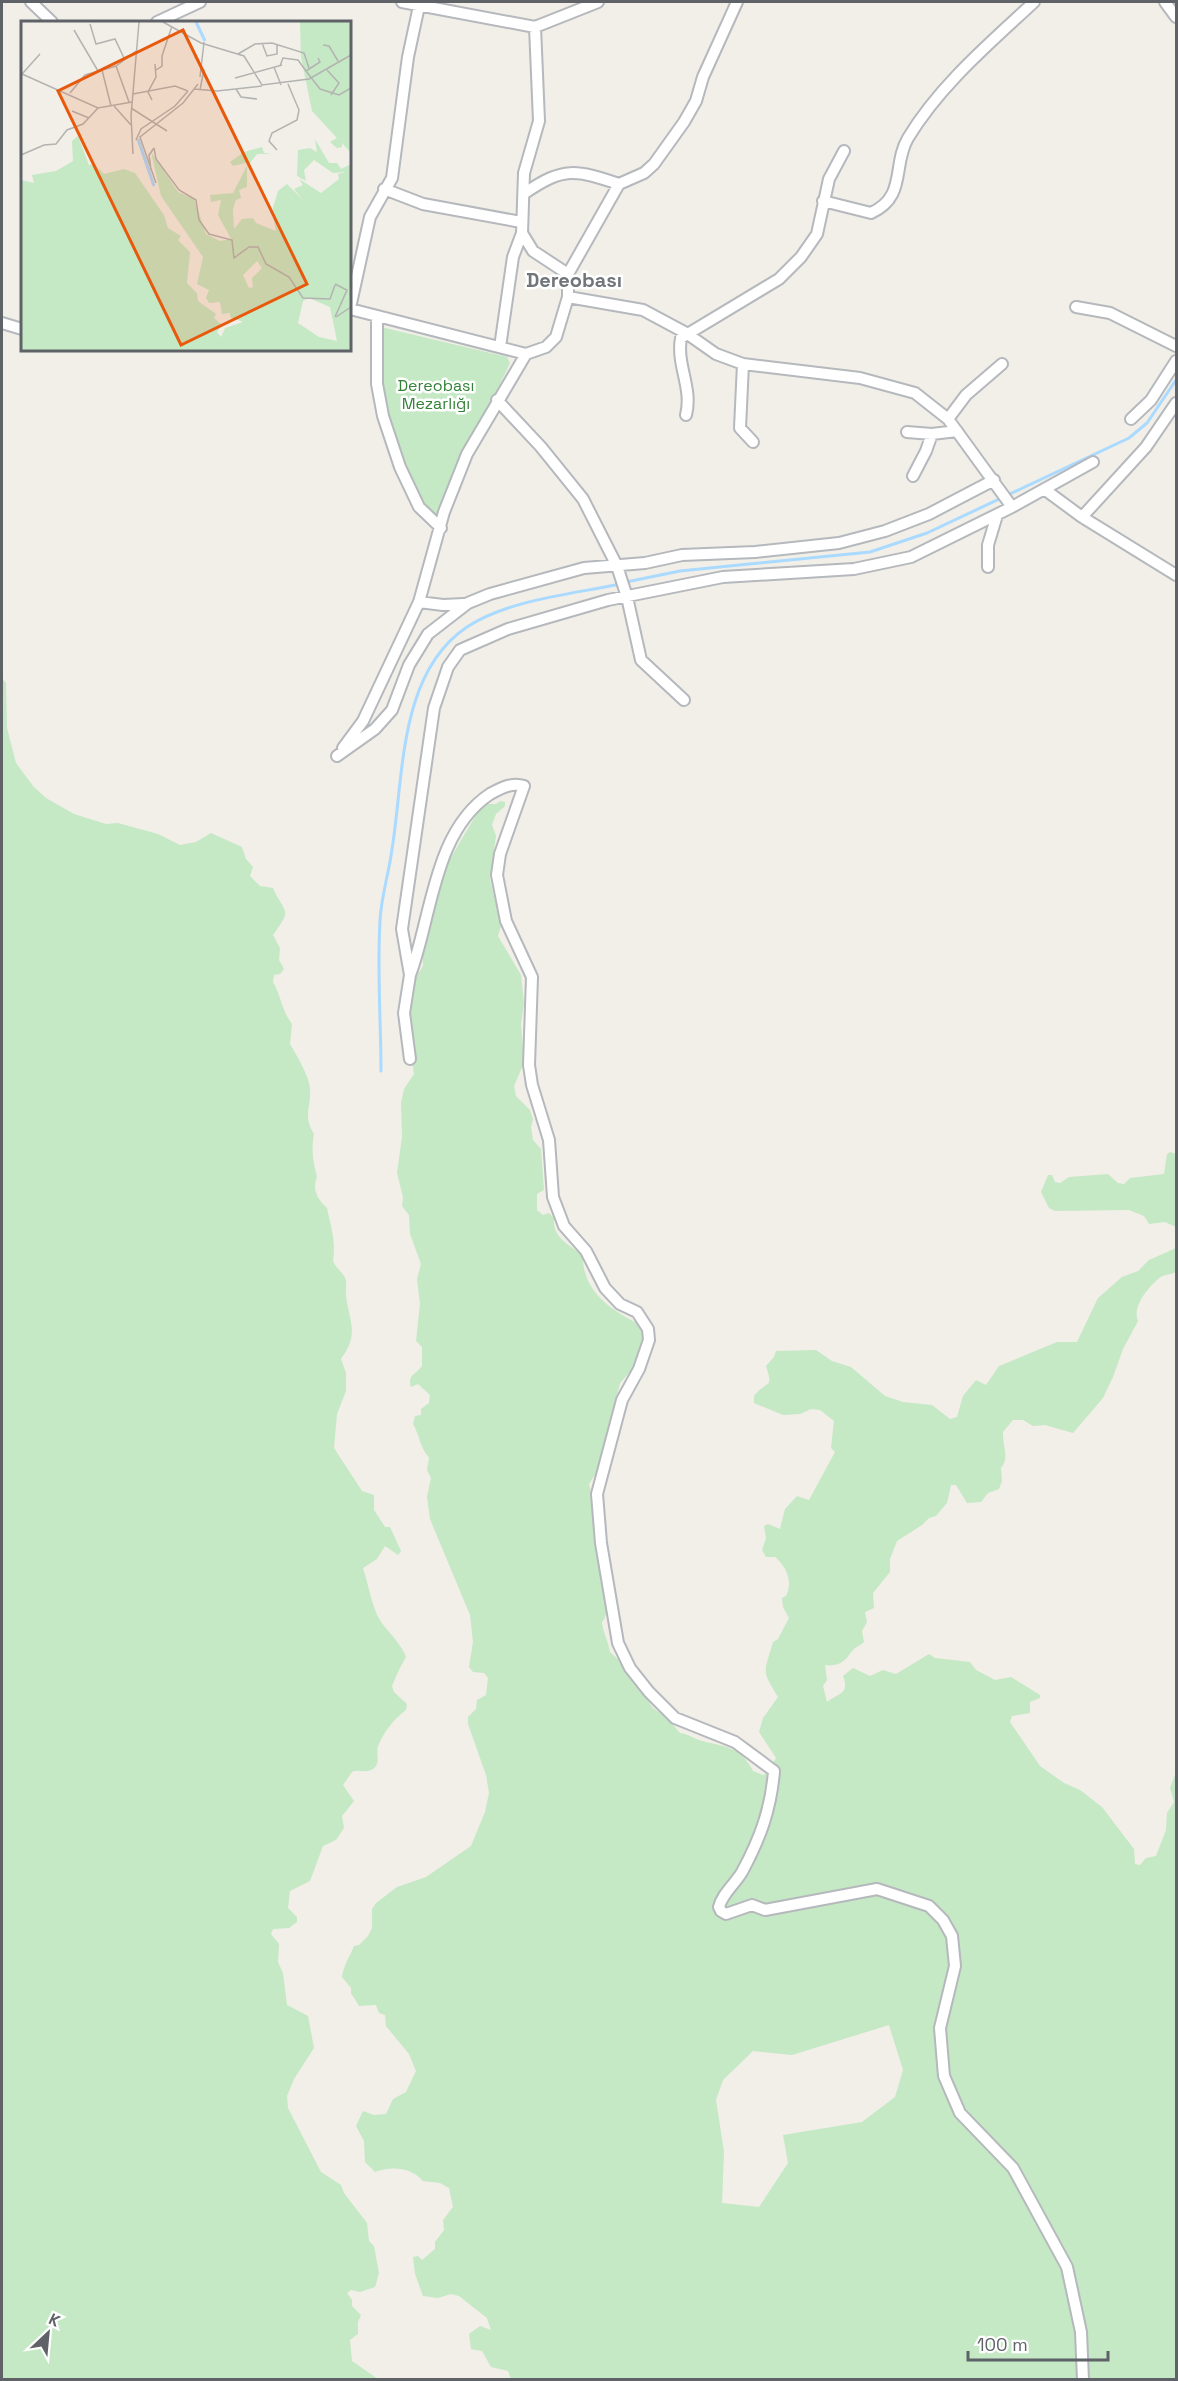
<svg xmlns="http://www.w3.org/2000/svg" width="1178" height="2381" viewBox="0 0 1178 2381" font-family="'Space Grotesk',sans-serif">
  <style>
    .green { fill: #c5e8c5; fill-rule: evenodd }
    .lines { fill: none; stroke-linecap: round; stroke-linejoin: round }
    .stream { stroke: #aadaff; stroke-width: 3 }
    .minor-casing { stroke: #b5b8bc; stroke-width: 14 }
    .minor { stroke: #fff; stroke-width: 10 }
    .labels { text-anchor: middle; stroke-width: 5; stroke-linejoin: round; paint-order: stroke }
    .park-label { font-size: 16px; fill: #348238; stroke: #fff }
    .quarter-label { font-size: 20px; font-weight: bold; fill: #70757a; stroke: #fff }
    .inset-river { fill: none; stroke: #aadaff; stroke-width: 3 }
    .inset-road { fill: none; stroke: #b3b3b1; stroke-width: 1.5 }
    .view { fill: #e8590c; fill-opacity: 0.15; stroke: #e8590c; stroke-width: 3 }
    .inset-edge { fill: none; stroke: #5f6368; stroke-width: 3 }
  </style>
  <rect width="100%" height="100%" fill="#f1efe8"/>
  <path class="green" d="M381,327L507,357L510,363L438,514L429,515C393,449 380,403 381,327Z
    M2,678L6,683L7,728L16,763L33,786L46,798L74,814L106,824L118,823L158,834L180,845L196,842L211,833L242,847L246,859L253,867L250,876L260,886L273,888C285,915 293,907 273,935L280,948L279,960L284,969L280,974L274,975L273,982C281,996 282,1011 292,1024L290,1044C297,1056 305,1069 309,1083C314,1104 301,1114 314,1134C311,1151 313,1160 317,1177C312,1189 317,1199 327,1208C331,1228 336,1240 333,1261C336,1268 341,1271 344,1276C348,1282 345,1289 346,1295C349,1322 360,1333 341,1359L346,1373V1391L337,1414L334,1448L362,1491L374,1495V1510L385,1527H390L401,1551L398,1555L385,1546L377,1559L363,1568C369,1586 372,1611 384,1626C391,1634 402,1646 406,1657C400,1667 396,1676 392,1686L394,1692L407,1704L406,1710C394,1719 385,1730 379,1744C374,1753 383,1764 371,1770C364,1773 359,1769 352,1772L343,1785L354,1801L342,1816L344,1828L336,1840L323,1846L310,1881L290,1891L288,1908L297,1917V1922L289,1928L273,1929L271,1934L279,1944L278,1962L283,1973L287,2005L308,2016L314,2048L294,2079L287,2096L288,2108L321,2172L341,2185L344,2193L367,2223L369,2241L374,2246L379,2273L375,2287L360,2292L351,2290L347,2293L352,2300V2306L361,2315L358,2322V2334L350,2340L352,2361L378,2379H2Z
    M500,801L505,802V806L496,814L492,825L496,836L490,879L501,926L498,936L521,975L524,1003L521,1024L524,1063L514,1086L516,1096L530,1110L533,1119L531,1127L533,1140L541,1149L544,1190L537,1194V1210L543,1215L549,1213L554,1218C552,1239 571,1245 583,1256C582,1291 612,1311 639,1324L644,1339L639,1349L636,1365L620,1383L601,1465L589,1484L593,1501L596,1555L604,1574L600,1581L604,1587C604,1598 610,1614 602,1622C603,1633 608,1640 610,1652L620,1661L653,1708L667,1718L680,1733C689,1734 694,1739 702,1741C725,1747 740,1746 753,1771L763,1775L767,1773L776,1758L759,1732L763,1718L778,1697C761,1669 764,1674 773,1642L778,1639L789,1618L783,1607L782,1598L786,1596C793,1582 787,1567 775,1557H766L762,1550L766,1538L764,1526L768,1524L780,1529L785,1509L797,1496L809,1500L835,1452L831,1448L834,1421L820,1410L811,1409L800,1414L783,1415L754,1403V1396C767,1379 774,1391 766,1366L774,1357L776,1351L816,1350L832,1361L851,1367L885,1396L903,1402L932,1405L950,1419L957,1417L963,1396L976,1380L986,1385L999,1366L1057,1342H1077L1098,1298L1122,1277L1138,1271L1149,1260L1176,1248V1272C1170,1275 1163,1274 1158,1279C1147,1289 1132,1307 1138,1321L1123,1349L1113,1377L1103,1398L1073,1433L1045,1425L1033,1426L1023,1420H1013L1003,1432C1002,1445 1010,1458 1001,1468L1002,1481L999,1489L988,1493L981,1502L967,1503L956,1485H951L947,1503L936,1516L929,1518L922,1525L897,1541L890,1559V1572L873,1593L874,1608L865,1612L867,1622L862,1631L864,1642C860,1646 855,1647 852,1651C845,1661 839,1667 825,1665L827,1680L823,1686L827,1702C839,1693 850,1694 843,1676L853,1668L870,1676L883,1670L896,1674L929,1654L935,1658L970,1662L976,1670L995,1680L1011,1677L1040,1695V1698L1030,1702V1713L1012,1716L1010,1722L1040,1766L1064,1783L1080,1790L1102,1807L1134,1849L1135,1864L1140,1865L1146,1858L1156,1856L1166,1830L1167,1813L1174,1802L1170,1788L1176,1772V2379H511L508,2371L491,2367L482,2351L471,2349L469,2334L480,2326L491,2330L487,2318L459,2296L451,2294L438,2298L423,2296L415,2274L413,2257L418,2256L422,2260L435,2249V2242L444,2230L443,2220L453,2207L449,2188L440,2183L423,2181C411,2167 391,2166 375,2172L365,2162L364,2141L356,2126L363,2111L374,2115L386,2114L393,2099L406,2092L416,2071L409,2054L386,2026L385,2015L379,2013L376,2005L359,2006L351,1993V1988L342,1977C343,1967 350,1956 354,1946L359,1945L368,1936L372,1928V1909L376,1903L397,1887L426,1877L471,1846L485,1812L489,1793L486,1775L468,1724V1717L476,1709L477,1700L486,1695L488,1678L484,1673L473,1672L469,1667L473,1642L470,1615L430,1519L427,1497L431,1478L427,1470L429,1458C419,1445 420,1436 413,1424L415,1416L421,1415V1409L429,1403L430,1395L418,1384L411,1387C407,1374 416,1375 422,1366V1347L416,1341L420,1304L417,1279L421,1264L410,1234L409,1215L402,1206L403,1197L397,1173L402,1137L401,1103L404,1089L414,1074L406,1022L411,985L423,966L422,941L439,883L447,864L476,815L486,804H496ZM889,2025L903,2070L895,2097L862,2122L783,2135L788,2163L759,2207L722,2203L724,2152L716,2100L723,2080L753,2051L792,2055Z
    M1170,1152L1176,1154V1227L1165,1222L1149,1224L1144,1216L1129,1210L1055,1211L1049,1208L1041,1192L1048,1175H1052L1055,1182L1060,1183L1069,1177L1108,1174L1118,1183L1124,1184L1130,1178L1164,1174L1167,1154Z"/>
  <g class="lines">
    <path class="stream" d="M626,582L680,571L870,552L927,533L1129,438L1147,423L1176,380
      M381,1071C381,1022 377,971 380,921C381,897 389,873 392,849C404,777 398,673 467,627C507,600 573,594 620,584"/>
    <defs>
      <path id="minor" d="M31,2L52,22
        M402,2L535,27L598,2
        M1165,2L1176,17
        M157,22L200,2
        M384,189L423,204L521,222
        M525,193C564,166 576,170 619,184
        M823,201L871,213C907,197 892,165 908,138C940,85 990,43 1034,2
        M522,233L533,251L568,274
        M568,297L643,310L686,333L716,354L743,364L860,378L915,393L948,419L1012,507
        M1076,307L1110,313L1176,346
        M350,308L370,217L392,178L408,57L419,6
        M350,309L526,354L546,347L556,337L568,297V274L619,184L644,173L654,164L684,122L696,101L703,77L737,2
        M377,318V384L383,416L400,467L419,507L441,528
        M2,323L22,329
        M500,347L513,257L522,233L524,173L539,121L535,27
        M743,364L740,428L753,442
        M497,400L541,447L583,499L617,566L627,597L641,660L684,700
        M686,415C693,388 676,365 681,338L779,279L801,257L817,234L829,179L844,151
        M948,419L966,395L1002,364
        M1131,419L1151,400L1176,361
        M907,432L932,434L957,431
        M913,476L926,451L932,434
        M1044,489L1082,517L1176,575
        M1082,517L1146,447L1176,403
        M988,567V545L997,515
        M419,602L443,605L464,604
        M343,748L363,721L419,602L444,512L467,454L526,354
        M337,756L375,729L392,710L409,665L428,634L468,603L490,594L584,568L645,563L682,555L755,552L839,543L885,531L929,514L994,480
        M410,975C432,917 433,832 490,794C501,788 512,782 524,786L500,854L497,875L506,921L532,977L529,1065L532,1085L549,1140L553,1197L564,1226L586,1251L605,1288L620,1304L637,1312L648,1329L649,1340L639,1369L622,1400L597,1494L601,1543L618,1643L630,1668L649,1692L675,1718L735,1742L774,1771C771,1809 760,1839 742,1872C735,1884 722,1894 719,1907L721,1911L726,1914L752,1905L765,1910L877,1889L929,1906L943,1920L952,1936L955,1966L940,2028L944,2076L960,2113L1013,2168L1067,2267L1081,2332L1083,2380
        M410,1059L404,1013L410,975L402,929L434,708L448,667L460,650L508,629L608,600L723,577L854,569L911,557L1012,507L1093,462"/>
    </defs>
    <use href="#minor" class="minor-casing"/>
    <use href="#minor" class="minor"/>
  </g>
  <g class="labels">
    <g class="park-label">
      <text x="436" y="391">Dereobası<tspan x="436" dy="18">Mezarlığı</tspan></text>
    </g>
    <g class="quarter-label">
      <text x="574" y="287">Dereobası</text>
    </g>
  </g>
  <g transform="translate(21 21)">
    <rect width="330" height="330" fill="#f1efe8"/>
    <path d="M279,1H330V132L321,122V126L316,127L309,121L316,117L291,90L280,36ZM57,115L68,144L73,143L83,153L103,148L114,152L143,194L147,207L160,215L157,219L169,231L166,262L176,272L177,280L195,293L193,297L201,304L196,311L200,316L204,307L222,301L209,296V292L201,293L199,281L188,282L185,277L188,269L176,263L182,236L140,175L130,131L157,171L173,178L185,213L199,220L210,218L197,194L200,179L190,181L189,174L212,172L228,141L212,145L209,141L223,131L241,126L243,132L250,133H236L226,146V166L218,169L220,177L215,179L212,188L213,208L221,198L232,197L235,202L255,210L251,190L257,170L266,163L281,178L273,168L282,164L278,158L300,172L318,158L317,153L325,151L312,152L293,139L283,149L285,160L276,155L277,129L289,127L296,131L294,118L308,142H316L320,148L330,143V329H0V159L13,162L11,154L35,150L52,140L51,120ZM236,240L241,247L231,257L232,266L228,267L222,254ZM288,277L309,286L316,320L298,316L277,302L282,280Z" fill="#c5e8c5" fill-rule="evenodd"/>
    <path class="inset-river" d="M175,1L184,20M117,118L133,165"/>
    <path class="inset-road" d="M142,1L180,22L223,35L241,64L288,58L330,34M69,3L75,23L94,18L103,37M53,9L77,50M241,22L246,35L256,33V23M302,24L308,25L317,40M217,33L234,23L251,22L283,32L288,47M297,37L299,41L285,50L299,68L318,74L330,67M95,45L108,81M259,45L262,37L277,39L285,50M253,46L260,64M81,49L90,85M135,49L141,45V35L151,5M306,49L318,62L310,74M1,53L77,87L111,81M1,53L19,33M179,56L183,21M214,57L261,44M173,68L196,70L241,65M215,68L220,76L236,78M179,69L183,48M49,72L64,54L95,45L115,30M112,73L154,65L167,70M131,79L127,71L135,56L134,43M93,85L110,104M110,87L146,110M51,90L68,97M115,119L120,108L154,85L167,70M133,127L135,138L158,169L175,179L178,199L188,213L211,219L213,237L228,226H237L245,243L268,256L282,277L309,278L314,264M256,129L248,120L251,112L276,99L278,89L267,63M112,133L110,95L118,1M0,134L23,124L35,123L46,109L62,103L77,87M130,149L128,134L133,127M135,162L119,116L162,82L177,63M314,296L326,269L314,263M315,296L330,286"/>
    <path class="view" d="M162,9L286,263L160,324L37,70Z"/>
    <rect width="330" height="330" class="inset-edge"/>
  </g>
  <rect width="1178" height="2381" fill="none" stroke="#5f6368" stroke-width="6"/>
  <g transform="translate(48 2333) rotate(26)" stroke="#ffffff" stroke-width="4.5" paint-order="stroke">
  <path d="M0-4.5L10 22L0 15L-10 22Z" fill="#5f6368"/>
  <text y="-9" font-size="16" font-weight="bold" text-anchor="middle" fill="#5f6368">K</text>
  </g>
  <path d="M968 2351v9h140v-9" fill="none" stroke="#5f6368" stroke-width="3"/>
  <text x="977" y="2351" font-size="18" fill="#5f6368" stroke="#ffffff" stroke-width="4.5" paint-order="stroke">100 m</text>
</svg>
